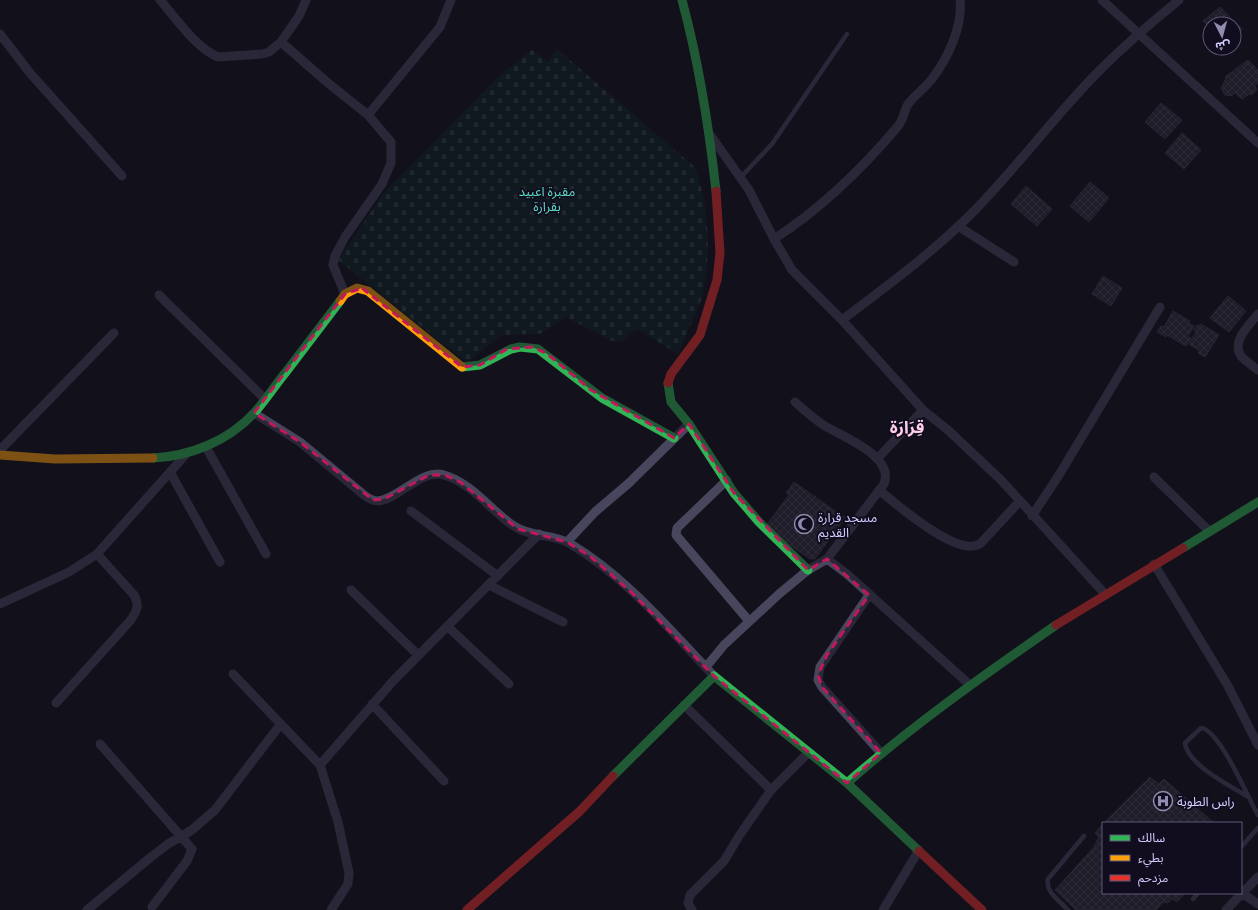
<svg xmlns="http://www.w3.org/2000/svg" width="1258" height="910" viewBox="0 0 1258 910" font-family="'Roboto Condensed','Noto Sans Arabic',sans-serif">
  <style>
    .cemetery { fill: url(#cemetery-stones) }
    .building { fill: url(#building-cross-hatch); stroke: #403b4f }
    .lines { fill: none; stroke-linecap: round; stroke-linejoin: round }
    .lane { stroke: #48465c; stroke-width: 4.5 }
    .street { stroke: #48465c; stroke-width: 9 }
    .fast { stroke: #30b455; stroke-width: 9 }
    .slow { stroke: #ff9f0a; stroke-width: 9 }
    .jam { stroke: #e5322d; stroke-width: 9 }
    .marked { fill: none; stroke: #c2185b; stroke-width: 3; stroke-dasharray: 8 5; stroke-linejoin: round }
    .labels { text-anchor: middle; stroke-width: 4; stroke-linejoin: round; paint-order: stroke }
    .park-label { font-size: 13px; fill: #5adcc3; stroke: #110d1f }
    .poi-label { font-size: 13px; fill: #d4ccfe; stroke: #110d1f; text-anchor: start }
    .district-label { font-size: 17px; font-weight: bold; fill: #fecee9; stroke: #110d1f }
  </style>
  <defs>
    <pattern id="cemetery-stones" width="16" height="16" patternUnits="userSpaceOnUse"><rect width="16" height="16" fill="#102527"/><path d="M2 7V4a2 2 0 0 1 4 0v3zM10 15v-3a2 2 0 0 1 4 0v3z" fill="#324347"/></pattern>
    <pattern id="building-cross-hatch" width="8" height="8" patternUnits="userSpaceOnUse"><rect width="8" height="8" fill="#312e3d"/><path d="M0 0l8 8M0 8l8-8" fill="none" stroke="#4e4b5a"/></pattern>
  </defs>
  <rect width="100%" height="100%" fill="#13111b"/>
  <path class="cemetery" d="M557,49L696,168L704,199L708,236L707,270L702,298L678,354L637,329L621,342L612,341L566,317L540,334L501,335L467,363L338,260L383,194L497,78L532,50L548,62Z"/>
  <path class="building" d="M1220,7L1242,29L1234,37V24H1210V28L1203,21Z
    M1248,60L1258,70V83L1255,86L1257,90L1251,95L1249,94L1242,99L1235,93L1231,96L1225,95L1221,88L1226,79L1225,77Z
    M1161,103L1182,120L1165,139L1145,122Z
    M1182,133L1201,150L1184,169L1165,153Z
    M1090,182L1109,198L1089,222L1070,206Z
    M1026,186L1052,209L1037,226L1011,204Z
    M1103,276L1122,288L1111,306L1092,294Z
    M1228,296L1246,311L1229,332L1210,318Z
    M1173,311L1190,321L1188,323L1194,326L1188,336L1191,338L1186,346L1167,335L1166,337L1157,332L1161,326L1164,327Z
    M1201,324L1219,335L1205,357L1198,353L1200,351L1189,344L1196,332L1194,330L1197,325L1199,326Z
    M794,482L845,518L815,559H810L765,527L789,495L786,493Z
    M1150,777L1159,784L1164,779L1214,823H1104Z
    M1103,824V893H1185L1177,902L1172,899L1168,903L1163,902L1156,910H1076L1055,890L1094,847L1099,837L1095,833Z"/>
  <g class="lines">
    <path class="lane" d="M740,178L772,144L847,34
      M1247,796C1230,786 1187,764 1185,743L1201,728C1220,730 1248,798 1258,815
      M1241,847L1258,828
      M1193,899L1198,893
      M1068,910C1060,901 1045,892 1048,879L1084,836"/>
    <path class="street" d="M160,0C176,18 196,48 218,57L262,54L269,52L281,42L328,83L368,115L391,142V163L382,184L345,237L335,256L333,265L345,294
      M1102,0L1258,143
      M0,34L30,73L122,176
      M281,42L299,16L306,0
      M368,115L440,27L451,0
      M711,136L749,190L774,239L792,270L842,320L923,410L949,431L1001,480L1105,594
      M958,226L1014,262
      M774,239C822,208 862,169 899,125C904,118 904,109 909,103C916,94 925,88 932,79C948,58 963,26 960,0
      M159,295L265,399
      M1258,314C1250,324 1231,341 1241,356C1245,361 1253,366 1258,370
      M842,320C888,285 935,251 975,210C1019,165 1056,114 1100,70C1125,45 1152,22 1179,0
      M254,413L300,442L364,495C368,498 372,501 378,501C399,499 422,468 444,475C472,483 491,511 514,526C530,537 553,534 569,543C625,576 669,629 714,676
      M206,447L266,554
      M0,450L114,333
      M877,459L923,410
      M170,472L220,562
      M1154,477L1209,531
      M727,480L677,528L676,535L749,621
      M879,490C896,504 960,560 981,543L1019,502
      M411,511L498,576
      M1032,516L1059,475L1160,307
      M567,542L595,512L629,483L689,424
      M827,559L847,574L970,685
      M1154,564L1228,686L1258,745
      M489,585L563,622
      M351,590L418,655
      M869,595L820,667L818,680L822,687L881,753
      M0,604L69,572L97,554L187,453
      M447,626L509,684
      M706,667L724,645L779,594L808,570L827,559L884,484C895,456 843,437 825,426C814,419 805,411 795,402
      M233,674L320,765L338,822L349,873L348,884L331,910
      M56,703L130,621C137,611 140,606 134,595L97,554
      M372,704L444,781
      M684,705L771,790
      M100,744L192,849L187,861L152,907
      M320,765L393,681L539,534
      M1242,893L1258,904
      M87,910L151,857L168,844L192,830L215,810L280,725
      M692,910L688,903L690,895L724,861L739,836L771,790L808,753
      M883,910L919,850
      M1226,910L1258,877"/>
    <path class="fast" d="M682,0C699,63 709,127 716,191
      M462,367L480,365L511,349L520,347L538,349L602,398L674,438
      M668,383L671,402L689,424L734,493L759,522L808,570
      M153,458C191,456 228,441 254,413C266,400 275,385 286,372C304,348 322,325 340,301
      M1183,548L1258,502
      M613,776L714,676L847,783L919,851
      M847,783C913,725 984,675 1056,625"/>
    <path class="slow" d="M340,301L345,294L357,288L368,291L462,367
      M0,455L55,459L153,458"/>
    <path class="jam" d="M668,383L671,374L700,335L717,280L720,253L716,191
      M1056,625L1183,548
      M919,851L982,910
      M467,910L580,811L613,776"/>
  </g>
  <path d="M0 0H1258V910H0ZM362,288L462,367L480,365L507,349L532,347L546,353L591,390L674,438L689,424L734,493L808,570L827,559L869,595L827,655L818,675L822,687L881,753L847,783L714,676L632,593L591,557L567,542L518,529L460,482L445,475H429L384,499L373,500L300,442L254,413L345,294Z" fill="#13111b" fill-opacity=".55" fill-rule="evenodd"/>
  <path class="marked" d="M362,288L462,367L480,365L507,349L532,347L546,353L591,390L674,438L689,424L734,493L808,570L827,559L869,595L827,655L818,675L822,687L881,753L847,783L714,676L632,593L591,557L567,542L518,529L460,482L445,475H429L384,499L373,500L300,442L254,413L345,294Z"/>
  <defs>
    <symbol id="mosque-ring" viewBox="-11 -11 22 22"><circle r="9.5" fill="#110d1f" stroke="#908baf" stroke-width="1.5"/><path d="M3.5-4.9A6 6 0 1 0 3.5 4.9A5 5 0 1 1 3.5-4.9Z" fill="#908baf"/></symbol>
    <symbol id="hospital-ring" viewBox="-11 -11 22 22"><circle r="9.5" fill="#110d1f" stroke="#908baf" stroke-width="1.5"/><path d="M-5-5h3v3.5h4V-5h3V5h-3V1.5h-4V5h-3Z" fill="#908baf"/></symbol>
  </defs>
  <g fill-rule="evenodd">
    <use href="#mosque-ring" x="793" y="513" width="22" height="22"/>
    <use href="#hospital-ring" x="1152" y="790" width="22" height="22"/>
  </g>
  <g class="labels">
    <g class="park-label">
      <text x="547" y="196">مقبرة اعبيد<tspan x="547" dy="15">بقرارة</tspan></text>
    </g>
    <g class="poi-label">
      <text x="818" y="522">مسجد قرارة<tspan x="818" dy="15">القديم</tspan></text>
      <text x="1177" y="806">راس الطوبة</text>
    </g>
    <g class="district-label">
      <text x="907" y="433">قِرَارَة</text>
    </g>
  </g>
  <rect x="1102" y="822" width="140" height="72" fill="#110d1f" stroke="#5f5978"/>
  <rect x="1110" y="835" width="20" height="6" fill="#30b455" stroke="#5f5978"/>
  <text x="1138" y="842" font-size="12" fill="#d4ccfe">سالك</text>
  <rect x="1110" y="855" width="20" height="6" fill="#ff9f0a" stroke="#5f5978"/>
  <text x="1138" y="862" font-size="12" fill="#d4ccfe">بطيء</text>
  <rect x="1110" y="875" width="20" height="6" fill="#e5322d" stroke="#5f5978"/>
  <text x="1138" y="882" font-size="12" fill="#d4ccfe">مزدحم</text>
  <g transform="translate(1222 36) rotate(174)"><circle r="19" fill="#110d1f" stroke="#5f5978"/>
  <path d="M0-3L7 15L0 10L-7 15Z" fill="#908baf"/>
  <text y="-6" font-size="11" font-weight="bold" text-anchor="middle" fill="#d4ccfe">ش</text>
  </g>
</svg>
